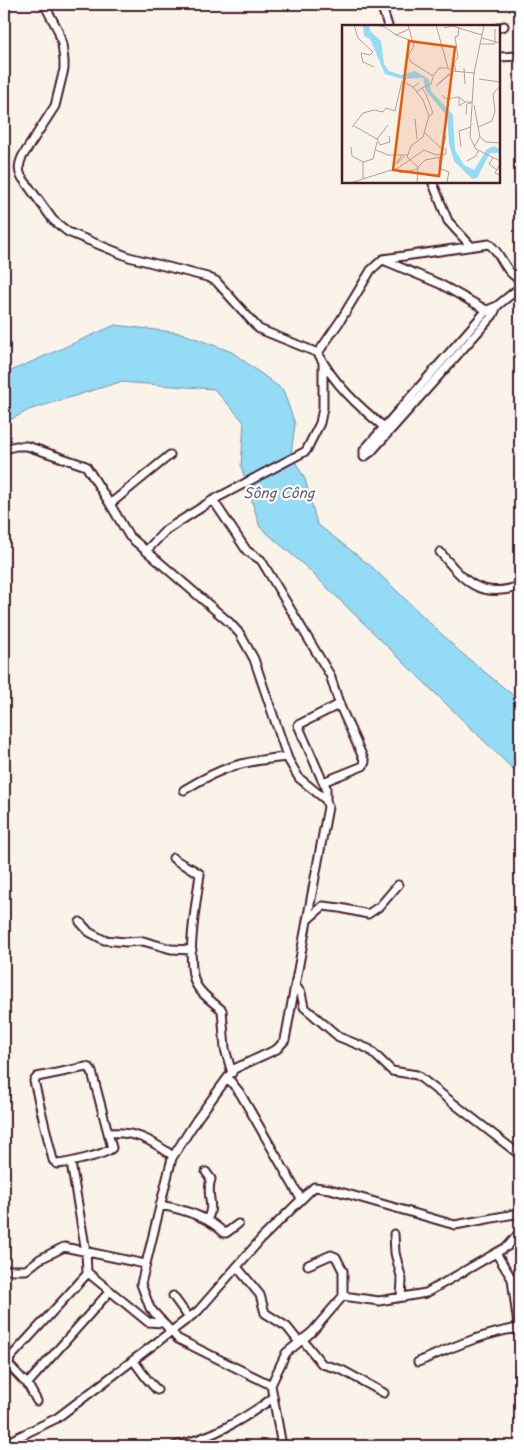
<svg xmlns="http://www.w3.org/2000/svg" width="524" height="1450" viewBox="0 0 524 1450" font-family="'Playpen Sans',sans-serif">
  <style>
    .water { fill: #94dcf6; stroke: #7690a5 }
    .lines { fill: none; stroke-linecap: round; stroke-linejoin: round }
    .minor-casing { stroke: #4a1f2b; stroke-width: 11 }
    .minor { stroke: #fff; stroke-width: 7 }
    .labels { text-anchor: middle; stroke-width: 4.5; stroke-linejoin: round; paint-order: stroke }
    .water-label { font-size: 14px; font-style: italic; fill: #605868; stroke: #fff }
    .inset-road { fill: none; stroke: #b49e9e; stroke-width: 1 }
    .view { fill: #e8590c; fill-opacity: 0.15; stroke: #e8590c; stroke-width: 2.5 }
    .inset-edge { fill: none; stroke: #4a1f2b; stroke-width: 2.5 }
  </style>
  <rect width="100%" height="100%" fill="#faf3ea"/>
  <filter id="ink" filterUnits="userSpaceOnUse"><feTurbulence type="fractalNoise" baseFrequency=".02" numOctaves="2"/><feDisplacementMap in="SourceGraphic" scale="10" xChannelSelector="R" yChannelSelector="G"/><feConvolveMatrix kernelMatrix="1 2 1 2 8 2 1 2 1" color-interpolation-filters="sRGB"/></filter>
  <g filter="url(#ink)">
    <path class="water" d="M115,325L181,333L232,352L283,390L295,424L291,454L305,479L317,524L371,566L458,650L520,701V776L305,566L260,527L241,466L244,422L214,389L120,382L29,410L4,423V374Z"/>
    <g class="lines">
      <defs>
        <path id="minor" d="M44,4L58,30L62,44L64,61V69L55,106L22,157C19,164 18,169 21,176L53,220L68,232L129,257L207,277L216,281L259,329L318,353L340,321L371,270L383,259L489,244C502,253 504,273 520,279
          M381,4L388,26
          M498,28L504,26
          M498,57L520,56
          M432,181L448,221L470,245
          M383,260L440,284L490,312
          M497,306L493,315L371,452L364,457V450L487,310Z
          M497,306L519,288
          M318,353C333,383 358,406 384,427
          M4,449L16,446H27L86,466L110,504
          M170,455L110,504L129,536L230,623L240,634L254,659L288,759L299,778L326,800L328,807L285,1040L277,1049L234,1069L197,1119L172,1158L141,1284L150,1308L178,1339L271,1385
          M213,500L306,451L320,423L323,408V363
          M146,551L166,530L213,500L247,551L261,560L330,675L340,706L365,762L363,766L323,782L326,787V800
          M440,552C464,581 480,600 520,586
          M323,782L298,725L340,704
          M184,790C223,766 243,761 287,757
          M173,858C181,865 191,867 200,874C197,899 184,965 197,986C203,996 213,1002 222,1010L225,1049L232,1073
          M307,920L323,906L340,908L368,914L380,906L398,885
          M80,922L89,932L104,940L126,942L143,941L171,949L192,950
          M295,985L301,993L304,1007L339,1037L369,1049L392,1071L417,1075L520,1155
          M86,1067L90,1068L92,1072L112,1148C104,1155 68,1163 57,1164L53,1160L34,1081L37,1077Z
          M228,1078L240,1093L301,1199
          M108,1133C136,1131 151,1140 173,1156
          M71,1163L86,1252L87,1272L148,1322L163,1323
          M206,1172L211,1179C205,1196 216,1204 207,1220
          M160,1205C182,1209 208,1216 224,1233H226L238,1224
          M394,1234L395,1253L402,1280L401,1297
          M496,1253L512,1279L520,1341
          M308,1265L331,1255L336,1257L343,1271V1296
          M237,1267L260,1295L265,1313L287,1327L299,1342
          M4,1270H26L40,1259L64,1247L145,1264
          M88,1273L10,1358L9,1365L24,1381L27,1383L30,1381L110,1291
          M173,1296L189,1318
          M302,1339L322,1364L342,1370L384,1393
          M133,1360L147,1379L157,1390
          M418,1362C451,1348 483,1333 519,1328
          M27,1383L37,1401
          M4,1444L57,1418L198,1311L261,1239L314,1187L330,1189L455,1225L520,1213
          M175,1446C214,1437 240,1421 273,1398
          M282,1446L271,1385L286,1353L312,1332L343,1296L379,1301L426,1293L508,1246L520,1232"/>
      </defs>
      <use href="#minor" class="minor-casing"/>
      <use href="#minor" class="minor"/>
    </g>
  </g>
  <g class="labels">
    <g class="water-label">
      <text x="279" y="498">Sông Công</text>
    </g>
  </g>
  <g transform="translate(342 25)">
    <rect width="158" height="158" fill="#faf3ea"/>
    <path d="M27,0L28,6L39,16L42,39L47,46L59,50L73,46L87,54L89,66L111,90L113,125L122,140L132,145L145,124L152,121L157,124V128H148L135,153L130,154L112,136L107,118L105,91L84,66L81,53L60,54L43,49L28,14L22,11L21,0Z" fill="#94dcf6"/>
    <path class="inset-road" d="M12,0L16,13L31,27L28,30L19,28L21,37L32,42M33,0L43,2L54,10L67,4M66,0L72,21L66,31L69,37L91,51L97,43H106M94,0L106,43L110,46L133,48M142,0L132,48L128,112L134,124L158,136M102,3L110,1L140,10M54,10L70,16M140,13L158,18M138,19H153V4M122,43L123,59M114,47L112,38L116,32L113,12L116,11L117,2M107,49L95,60L94,61L108,49ZM137,54L158,57M80,63L89,59L91,52M74,67L80,63L84,69L91,88L87,91M100,70L104,74L117,72L123,77H130M117,72V81L123,77M132,80L138,112M124,90L125,79L129,78M73,94L75,114M46,100L35,114L38,120L48,117L47,111M12,101L35,114M10,102L21,88L32,85L41,87L44,83L53,86L60,56L71,62M136,102L150,96L153,86L151,69L158,61M82,107L101,125M9,122L10,131L21,137L31,134L35,117M119,122L117,106L129,102M132,122L138,112L144,117L158,118M34,125L46,130H66M60,130L54,139L62,132M97,133L99,144L107,147L105,157M151,133L147,139L155,145M125,136L134,131L136,126M21,137V154M158,139L153,148L158,150M76,142L65,132L69,121L81,112L87,91L81,75L71,62L77,58M57,148L76,144M11,157L56,143L82,125L94,130L104,129V123M75,157L76,142L83,135L99,132L104,110"/>
    <path class="view" d="M67,16L113,22L97,151L51,145Z"/>
    <rect width="158" height="158" class="inset-edge"/>
  </g>
  <rect width="524" height="1450" fill="none" stroke="#fff" stroke-width="20"/>
  <rect x="10" y="10" width="504" height="1430" fill="none" stroke="#4a1f2b" stroke-width="2" filter="url(#ink)"/>
</svg>
